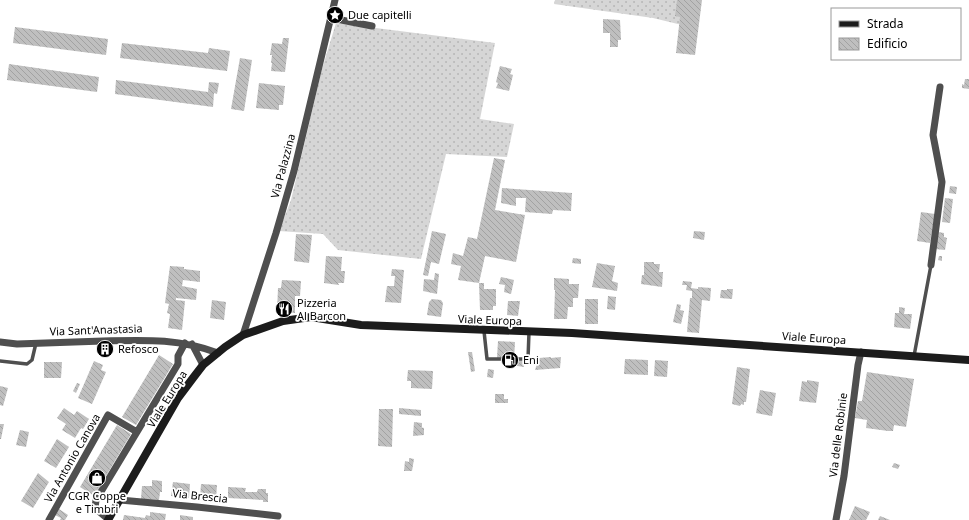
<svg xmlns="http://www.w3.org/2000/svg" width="969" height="520" viewBox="0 0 969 520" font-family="'Noto Sans',sans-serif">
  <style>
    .grass { fill: url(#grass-dots) }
    .building { fill: url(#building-back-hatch) }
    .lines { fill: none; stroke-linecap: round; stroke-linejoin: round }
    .service { stroke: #4f4f4f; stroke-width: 3.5 }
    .minor { stroke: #4f4f4f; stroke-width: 7 }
    .secondary { stroke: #1c1c1c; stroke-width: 8 }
    .labels { text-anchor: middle; stroke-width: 3.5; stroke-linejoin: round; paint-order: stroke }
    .poi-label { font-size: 11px; fill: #000; stroke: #fff; text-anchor: start }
    .street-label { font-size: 11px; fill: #000; stroke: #fff }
  </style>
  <defs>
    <pattern id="grass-dots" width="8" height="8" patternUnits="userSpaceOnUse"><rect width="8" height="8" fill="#d6d6d6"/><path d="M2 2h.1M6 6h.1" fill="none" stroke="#b6b6b6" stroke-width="1.8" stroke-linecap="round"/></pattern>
    <pattern id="building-back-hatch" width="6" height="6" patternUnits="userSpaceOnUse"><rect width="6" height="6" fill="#bfbfbf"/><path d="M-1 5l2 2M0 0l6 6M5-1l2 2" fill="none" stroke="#a2a2a2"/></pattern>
  </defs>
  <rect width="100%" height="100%" fill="#fff"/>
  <path class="grass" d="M555,0H684L682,25L653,18L554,4Z
    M336,23L495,43L480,119L514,124L507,157L446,154L421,259L338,250L323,234L279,231L291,200L322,69Z"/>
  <path class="building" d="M677,0H702L695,55L676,53L680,17L675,16Z
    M603,19L620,20L621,40H618V47H610V33H603Z
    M15,27L108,39L106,55L13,43Z
    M283,38H289L285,72L271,71L272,63H271L272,55H270L272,43L282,44Z
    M122,43L208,53L209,48L230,51L227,71L120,58Z
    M240,58L252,60L244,111L231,109Z
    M9,64L99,77L97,92L7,80Z
    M500,66L512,69L510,74L513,75L509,91L496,88L498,83L496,82Z
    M965,79H969V89L962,88V84L964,85Z
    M116,80L208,92L209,82L219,83L217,94L214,93L213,107L115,94Z
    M259,83L285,86L283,105H279V110L256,108Z
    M494,158L505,160L495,210L525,215L516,262L485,256L479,283H484V289H496V306H493V310H480L479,283L458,280L461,266L451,264L453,253L463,256L468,237L477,239Z
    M950,186L957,187L956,194L949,193Z
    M502,188L572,193L571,211L553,210L552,214L525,212L526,198H516V206L501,203Z
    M945,198L953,199L950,223L942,222Z
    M921,212L935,214L930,243L917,241Z
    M432,231L446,234L439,264L431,262L428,276L423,275Z
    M694,231L705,232L704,240L693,238Z
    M938,232L944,233V237L947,238L945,250L935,249Z
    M296,234L312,235L309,263L294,261Z
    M326,256L342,257L341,271H345L344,283H338L339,285L324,283Z
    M939,256H942V261L938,260Z
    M573,258L581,259V264L572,263Z
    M644,262H654V264H660L659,272H663L662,287L641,284L642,275H644Z
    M597,263L615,266L612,281L618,283L617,291L592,287Z
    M170,266L184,267V269L200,271V282L183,280L182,286L197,289L196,300L176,298V300L185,301L182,330L168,328L170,314L167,313L169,304L165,303Z
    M392,269L404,270L401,303L385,302L387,286H394L395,276H391Z
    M435,273L439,274L437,294L423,291L424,279L434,280Z
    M501,277L514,280L511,294L504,292L505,285L499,284Z
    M554,278L569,279V284H579L578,298H573V307H568L567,319H554L555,290H554Z
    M282,280L301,281L300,296H295V313L277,312L278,288H281Z
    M683,281L692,282L691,288L698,289V287L711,288L710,301L702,300L699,333L687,332L690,298H692V291L686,290L687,285H682Z
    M727,289H733L732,299L720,298L721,290H727Z
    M608,296L616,297L615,310L607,309Z
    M432,299L441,300L443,303L441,317L427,315L429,302Z
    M585,299H598V324H585Z
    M212,300L226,302L224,320L210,318Z
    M508,301H520L518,316L507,315Z
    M677,304L681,305L680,310L684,311L681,324L673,322Z
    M899,307L905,308L904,314H912L910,329L894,327L895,313H899Z
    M498,341L515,342L514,360L497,358Z
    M468,352H472L475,371L471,372Z
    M159,355L173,364L136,425L122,417Z
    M551,357V358L561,357L560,368L535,370L539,358Z
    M625,359L648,360V375L624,374Z
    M511,360L524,361V367L511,365Z
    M655,360L668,361L667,377L654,376Z
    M94,361L103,365L101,370L106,372L92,404L78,398Z
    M44,362H62L61,378H44Z
    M737,367L750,369L746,402H744V405L741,404L740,406L732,404Z
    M488,369L494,370L493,378L487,377Z
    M408,370L433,371L432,389L411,388V381H407Z
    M867,372L914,379L906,427L894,425L893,431H888L866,428L867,420L855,418L858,401H862Z
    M807,380L819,382L816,403L799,401L802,381L807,382Z
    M77,383L80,384L76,393L73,391Z
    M0,386L8,388L3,406L0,405Z
    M760,390L776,393L772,416L756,413Z
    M495,394H504V399H508V403H495Z
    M64,408L74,415L77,411L89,419L83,429L81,428L75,438L62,430L66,424L57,418Z
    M399,408L421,410V416L399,414Z
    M379,409H393L392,447L378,446Z
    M414,422L422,423V427H420L424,428V435L413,436Z
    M0,424H4L1,439H0Z
    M117,425L131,434L94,496L80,487Z
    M20,430L29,432L26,447L16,445Z
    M57,439L69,447L56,468L44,461Z
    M409,458L414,459L412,471H404L405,461L409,462Z
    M894,463L900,465L898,469L892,467Z
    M38,473L49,482L33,508L21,501Z
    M152,480L162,481V492H160L159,500L141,499L142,486H152Z
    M173,482L190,484L189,498L171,496Z
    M201,484L217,485L216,499L200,498Z
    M228,487L246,488L245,492H257L258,489H266V493H268V502H263V500L228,498Z
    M855,506L870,512L866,520H849Z
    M59,509L68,515L65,520H60L61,518L55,515Z
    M150,512L166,514L165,520H123L124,515L145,518L146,515L150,516Z
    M180,515L193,517V520H180Z
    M880,516L890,520H878Z"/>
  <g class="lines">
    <path class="service" d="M484,331L487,359H528L529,332
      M914,356L931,265
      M0,361L27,364L32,360L36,343"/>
    <path class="minor" d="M331,18L372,26
      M931,265L942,182L933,135L940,87
      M243,335L276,233L294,171L335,0
      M0,342L17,344C45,343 74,342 103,341C144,340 178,338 218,353
      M192,344L203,365
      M120,500L197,507L278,516
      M108,519L95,508L96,500L178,364V356L185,343
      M49,520L108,415L137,432
      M836,520L844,476L858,365L861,352"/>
    <path class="secondary" d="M108,520L178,398L193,378L203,365L225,347L243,335L283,321L311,317L361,325L572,333L969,360"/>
  </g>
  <defs>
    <symbol id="sight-disc" viewBox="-11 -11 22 22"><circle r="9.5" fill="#000" stroke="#fff"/><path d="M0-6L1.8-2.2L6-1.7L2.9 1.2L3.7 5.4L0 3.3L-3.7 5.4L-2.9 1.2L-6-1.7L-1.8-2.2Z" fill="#fff"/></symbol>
    <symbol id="restaurant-disc" viewBox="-11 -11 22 22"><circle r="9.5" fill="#000" stroke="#fff"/><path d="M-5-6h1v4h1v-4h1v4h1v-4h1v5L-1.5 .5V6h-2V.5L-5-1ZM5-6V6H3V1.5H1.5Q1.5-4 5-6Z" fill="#fff"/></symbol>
    <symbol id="building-disc" viewBox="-11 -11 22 22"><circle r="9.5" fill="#000" stroke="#fff"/><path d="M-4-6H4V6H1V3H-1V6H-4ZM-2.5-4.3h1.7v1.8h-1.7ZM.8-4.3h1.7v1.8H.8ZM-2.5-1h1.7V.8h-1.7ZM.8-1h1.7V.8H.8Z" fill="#fff"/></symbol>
    <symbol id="fuel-disc" viewBox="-11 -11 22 22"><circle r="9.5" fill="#000" stroke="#fff"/><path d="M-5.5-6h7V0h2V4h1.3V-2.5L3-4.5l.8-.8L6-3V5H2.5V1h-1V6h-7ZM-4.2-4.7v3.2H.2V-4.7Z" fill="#fff"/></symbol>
    <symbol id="shop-disc" viewBox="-11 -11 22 22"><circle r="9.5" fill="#000" stroke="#fff"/><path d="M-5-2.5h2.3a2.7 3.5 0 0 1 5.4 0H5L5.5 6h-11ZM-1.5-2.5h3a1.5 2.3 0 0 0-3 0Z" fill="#fff"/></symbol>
  </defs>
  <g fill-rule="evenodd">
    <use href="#sight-disc" x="325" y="5" width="20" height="20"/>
    <use href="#restaurant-disc" x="274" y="299" width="20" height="20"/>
    <use href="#building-disc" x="95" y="339" width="20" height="20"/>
    <use href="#fuel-disc" x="500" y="350" width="20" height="20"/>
    <use href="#shop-disc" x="87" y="468" width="20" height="20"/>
  </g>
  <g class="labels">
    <g class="poi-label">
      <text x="348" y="19">Due capitelli</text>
      <text x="297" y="307">Pizzeria<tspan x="297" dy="13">Al Barcon</tspan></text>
      <text x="118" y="353">Refosco</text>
      <text x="523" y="364">Eni</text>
      <text x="97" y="500" text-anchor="middle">CGR Coppe<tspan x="97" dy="13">e Timbri</tspan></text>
    </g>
    <g class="street-label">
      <text transform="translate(283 166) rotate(-75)" y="4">Via Palazzina</text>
      <text transform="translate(490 320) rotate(2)" y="4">Viale Europa</text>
      <text transform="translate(96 330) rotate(-2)" y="4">Via Sant'Anastasia</text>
      <text transform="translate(814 338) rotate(4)" y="4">Viale Europa</text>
      <text transform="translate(167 399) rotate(-58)" y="4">Viale Europa</text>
      <text transform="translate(838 435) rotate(-83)" y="4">Via delle Robinie</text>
      <text transform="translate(72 458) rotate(-60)" y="4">Via Antonio Canova</text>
      <text transform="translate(200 496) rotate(6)" y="4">Via Brescia</text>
    </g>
  </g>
  <rect x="831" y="8" width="130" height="52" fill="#ffffff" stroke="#999999"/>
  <rect x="839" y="21" width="20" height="6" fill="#1c1c1c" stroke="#999999"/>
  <text x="867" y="28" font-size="12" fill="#000000">Strada</text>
  <rect x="839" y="38" width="20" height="12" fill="url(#building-back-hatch)" stroke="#999999"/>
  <text x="867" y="48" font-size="12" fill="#000000">Edificio</text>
</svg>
